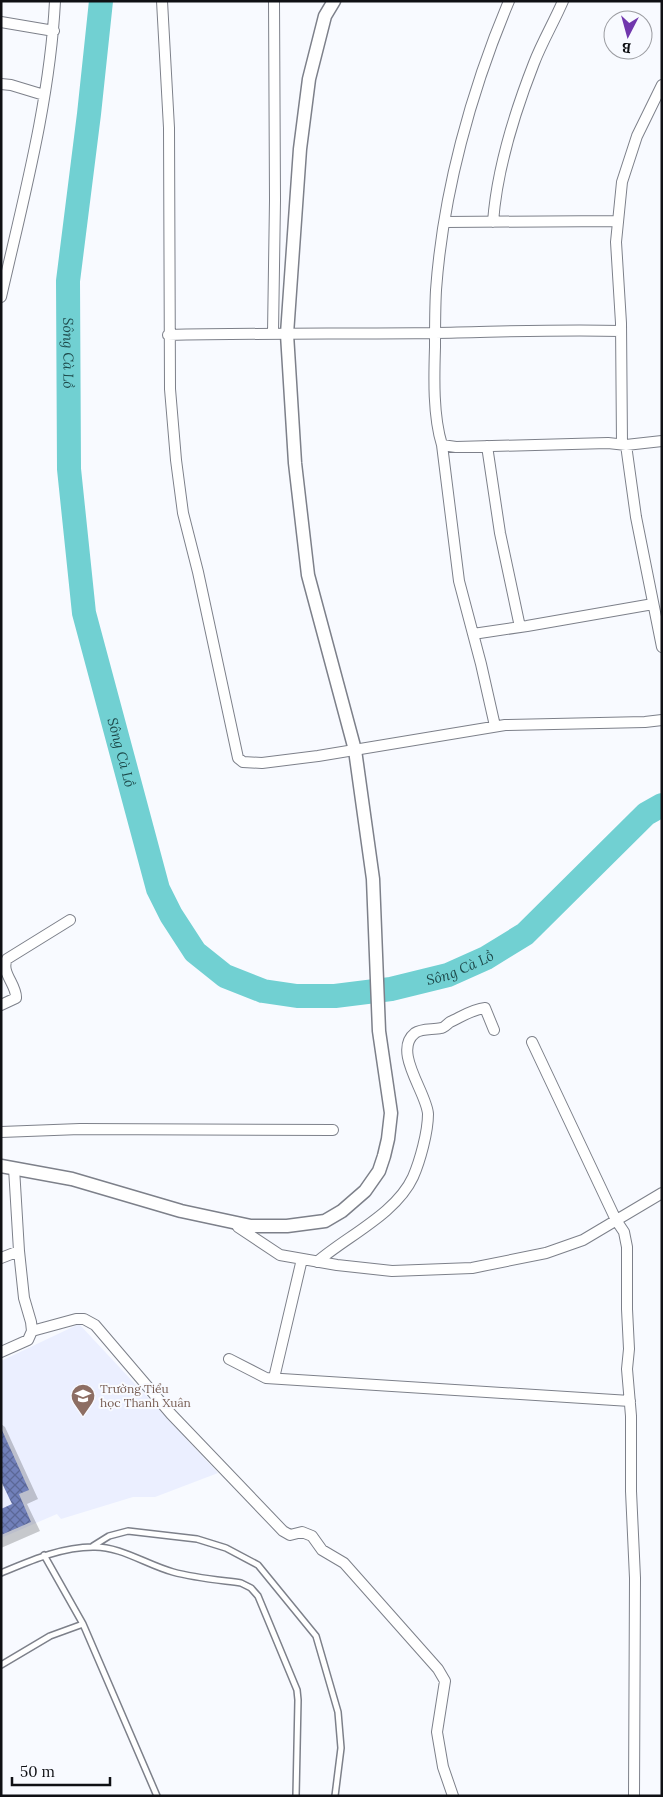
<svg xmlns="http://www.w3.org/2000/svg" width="663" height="1797" viewBox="0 0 663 1797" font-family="Lora,serif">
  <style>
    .built { fill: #ebefff }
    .shadow { fill: #0003 }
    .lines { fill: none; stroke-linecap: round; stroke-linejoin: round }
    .river { stroke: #71d0d2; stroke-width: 24 }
    .building { fill: url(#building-cross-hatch) }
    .service-casing { stroke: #7d808a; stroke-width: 8 }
    .minor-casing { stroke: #7d808a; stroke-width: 12 }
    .tertiary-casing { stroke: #7d808a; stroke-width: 15 }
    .service { stroke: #fff; stroke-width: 5 }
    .minor { stroke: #fff; stroke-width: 10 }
    .tertiary { stroke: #fff; stroke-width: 12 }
    .labels { text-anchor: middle; stroke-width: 4; stroke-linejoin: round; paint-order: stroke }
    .education-label { font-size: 12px; fill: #785e54; stroke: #f8faff; text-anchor: start }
    .water-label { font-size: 14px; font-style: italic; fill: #1e4a4b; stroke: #f8faff }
  </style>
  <defs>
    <pattern id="building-cross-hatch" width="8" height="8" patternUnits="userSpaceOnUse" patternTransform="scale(1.25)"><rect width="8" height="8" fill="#7180ba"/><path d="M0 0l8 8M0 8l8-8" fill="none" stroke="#5b6796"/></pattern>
  </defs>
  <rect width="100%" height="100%" fill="#f8faff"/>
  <path class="built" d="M79,1324L218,1473L155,1497H133L61,1519L57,1514L1,1538V1361Z"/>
  <path class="shadow" d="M1,1424L5,1427L38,1499L27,1504L40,1531L1,1548V1510L14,1505L1,1478Z"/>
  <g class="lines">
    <path class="river" id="s1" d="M101,1L89,114L68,281L69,469L84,613L158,889L171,915L195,952L225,976L263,991L297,996H335L391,989L448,975L486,958L525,934L646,814L662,805"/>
  </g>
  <path class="building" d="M1,1428L29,1490L19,1494L31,1522L1,1535V1509L12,1504L1,1481Z"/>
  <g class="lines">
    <defs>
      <path id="service" d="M93,1546L109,1536L128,1531L197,1539L226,1548L258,1565L316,1636L338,1712L341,1748L335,1796
        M44,1555L83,1624L157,1796
        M1,1573C30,1561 61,1547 93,1547C120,1546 147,1565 173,1572C195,1578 219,1580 241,1583L251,1588L258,1596L297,1690L298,1700L296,1796
        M1,1665L50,1636L83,1624"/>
      <path id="minor" d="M162,1L169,128L170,389L176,460L183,513L198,572L238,758L243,762L262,763L318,756L505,725L645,722L662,720
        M1,22L54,31
        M1,84L11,85L44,95
        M445,222L618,221
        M493,222C497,168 514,114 534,63C542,42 554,22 563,1
        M1,297C23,200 50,101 55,1
        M273,333L275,200L274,1
        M168,335C257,333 346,334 435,333C497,332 559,329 621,331
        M622,444L621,323L616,242L622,182L637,136L662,85
        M442,445L456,447L608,443L626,445L662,441
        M626,445L636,517L662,647
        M487,446L500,533L520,627
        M473,634L527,626L653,604
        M495,726L481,664L459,581L442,445C433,416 434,378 435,347C435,328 435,309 436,290C443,193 471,91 509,1
        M1,1005L16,998C17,985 0,972 7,959L70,920
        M532,1042L616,1220L624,1232L627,1247V1309L629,1349L627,1369L631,1416V1491L635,1578L634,1796
        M1,1132L80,1129L333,1130
        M235,1222L238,1227L280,1255L337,1265L392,1271L472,1268L546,1253L583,1240L662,1193
        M1,1258L19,1251
        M317,1262C347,1236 396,1214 413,1177C420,1161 428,1132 428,1114C427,1093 392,1051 415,1033C422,1028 433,1030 441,1028C444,1028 447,1024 450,1022C461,1017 473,1009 485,1008L494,1030
        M32,1331L76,1319H84L95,1325L171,1414L283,1531L290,1535L302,1532L312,1536L322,1550L344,1563L438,1669L445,1681L437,1732L443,1767L453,1796
        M1,1352L28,1340L32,1331L31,1322L24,1298L19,1251L14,1168
        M229,1359L266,1378L630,1401
        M274,1378L302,1259"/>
      <path id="tertiary" d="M1,1166L72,1179L181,1211L251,1226H287L325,1221L342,1211L365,1191L379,1171L384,1156L388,1139L391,1113L379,1031L373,879L355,750L308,575L295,463L287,334L300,149L309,79L325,16L334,1"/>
    </defs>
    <use href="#service" class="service-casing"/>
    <use href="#minor" class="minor-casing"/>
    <use href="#tertiary" class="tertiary-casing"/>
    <use href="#service" class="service"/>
    <use href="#minor" class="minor"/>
    <use href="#tertiary" class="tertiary"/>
  </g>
  <defs>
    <symbol id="school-pin" viewBox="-11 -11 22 30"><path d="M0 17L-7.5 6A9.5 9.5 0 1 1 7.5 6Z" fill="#8d6e63" stroke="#f8faff"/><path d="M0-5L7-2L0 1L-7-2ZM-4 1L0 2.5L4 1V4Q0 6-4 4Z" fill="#fff"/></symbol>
  </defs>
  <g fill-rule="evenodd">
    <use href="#school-pin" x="69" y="1382" width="28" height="38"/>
  </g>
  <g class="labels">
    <g class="education-label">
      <text x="100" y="1393">Trường Tiểu<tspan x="100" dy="14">học Thanh Xuân</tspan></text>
    </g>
    <g class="water-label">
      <text dy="5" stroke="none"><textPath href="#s1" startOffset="354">Sông Cà Lồ</textPath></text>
      <text dy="5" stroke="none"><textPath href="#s1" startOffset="759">Sông Cà Lồ</textPath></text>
      <text dy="5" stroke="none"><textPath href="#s1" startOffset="1254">Sông Cà Lồ</textPath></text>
    </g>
  </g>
  <rect width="663" height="1797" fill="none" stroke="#0f1014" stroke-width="5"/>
  <g transform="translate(628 35) rotate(186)"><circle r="24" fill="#f8faff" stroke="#9b9ca1"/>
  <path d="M0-4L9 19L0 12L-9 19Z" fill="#7137ad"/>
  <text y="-8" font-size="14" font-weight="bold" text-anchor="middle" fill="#0f1014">B</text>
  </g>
  <path d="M12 1777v8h98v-8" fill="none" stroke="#0f1014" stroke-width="2.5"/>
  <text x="20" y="1777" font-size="15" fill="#0f1014" stroke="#f8faff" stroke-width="4" paint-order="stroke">50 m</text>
</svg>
